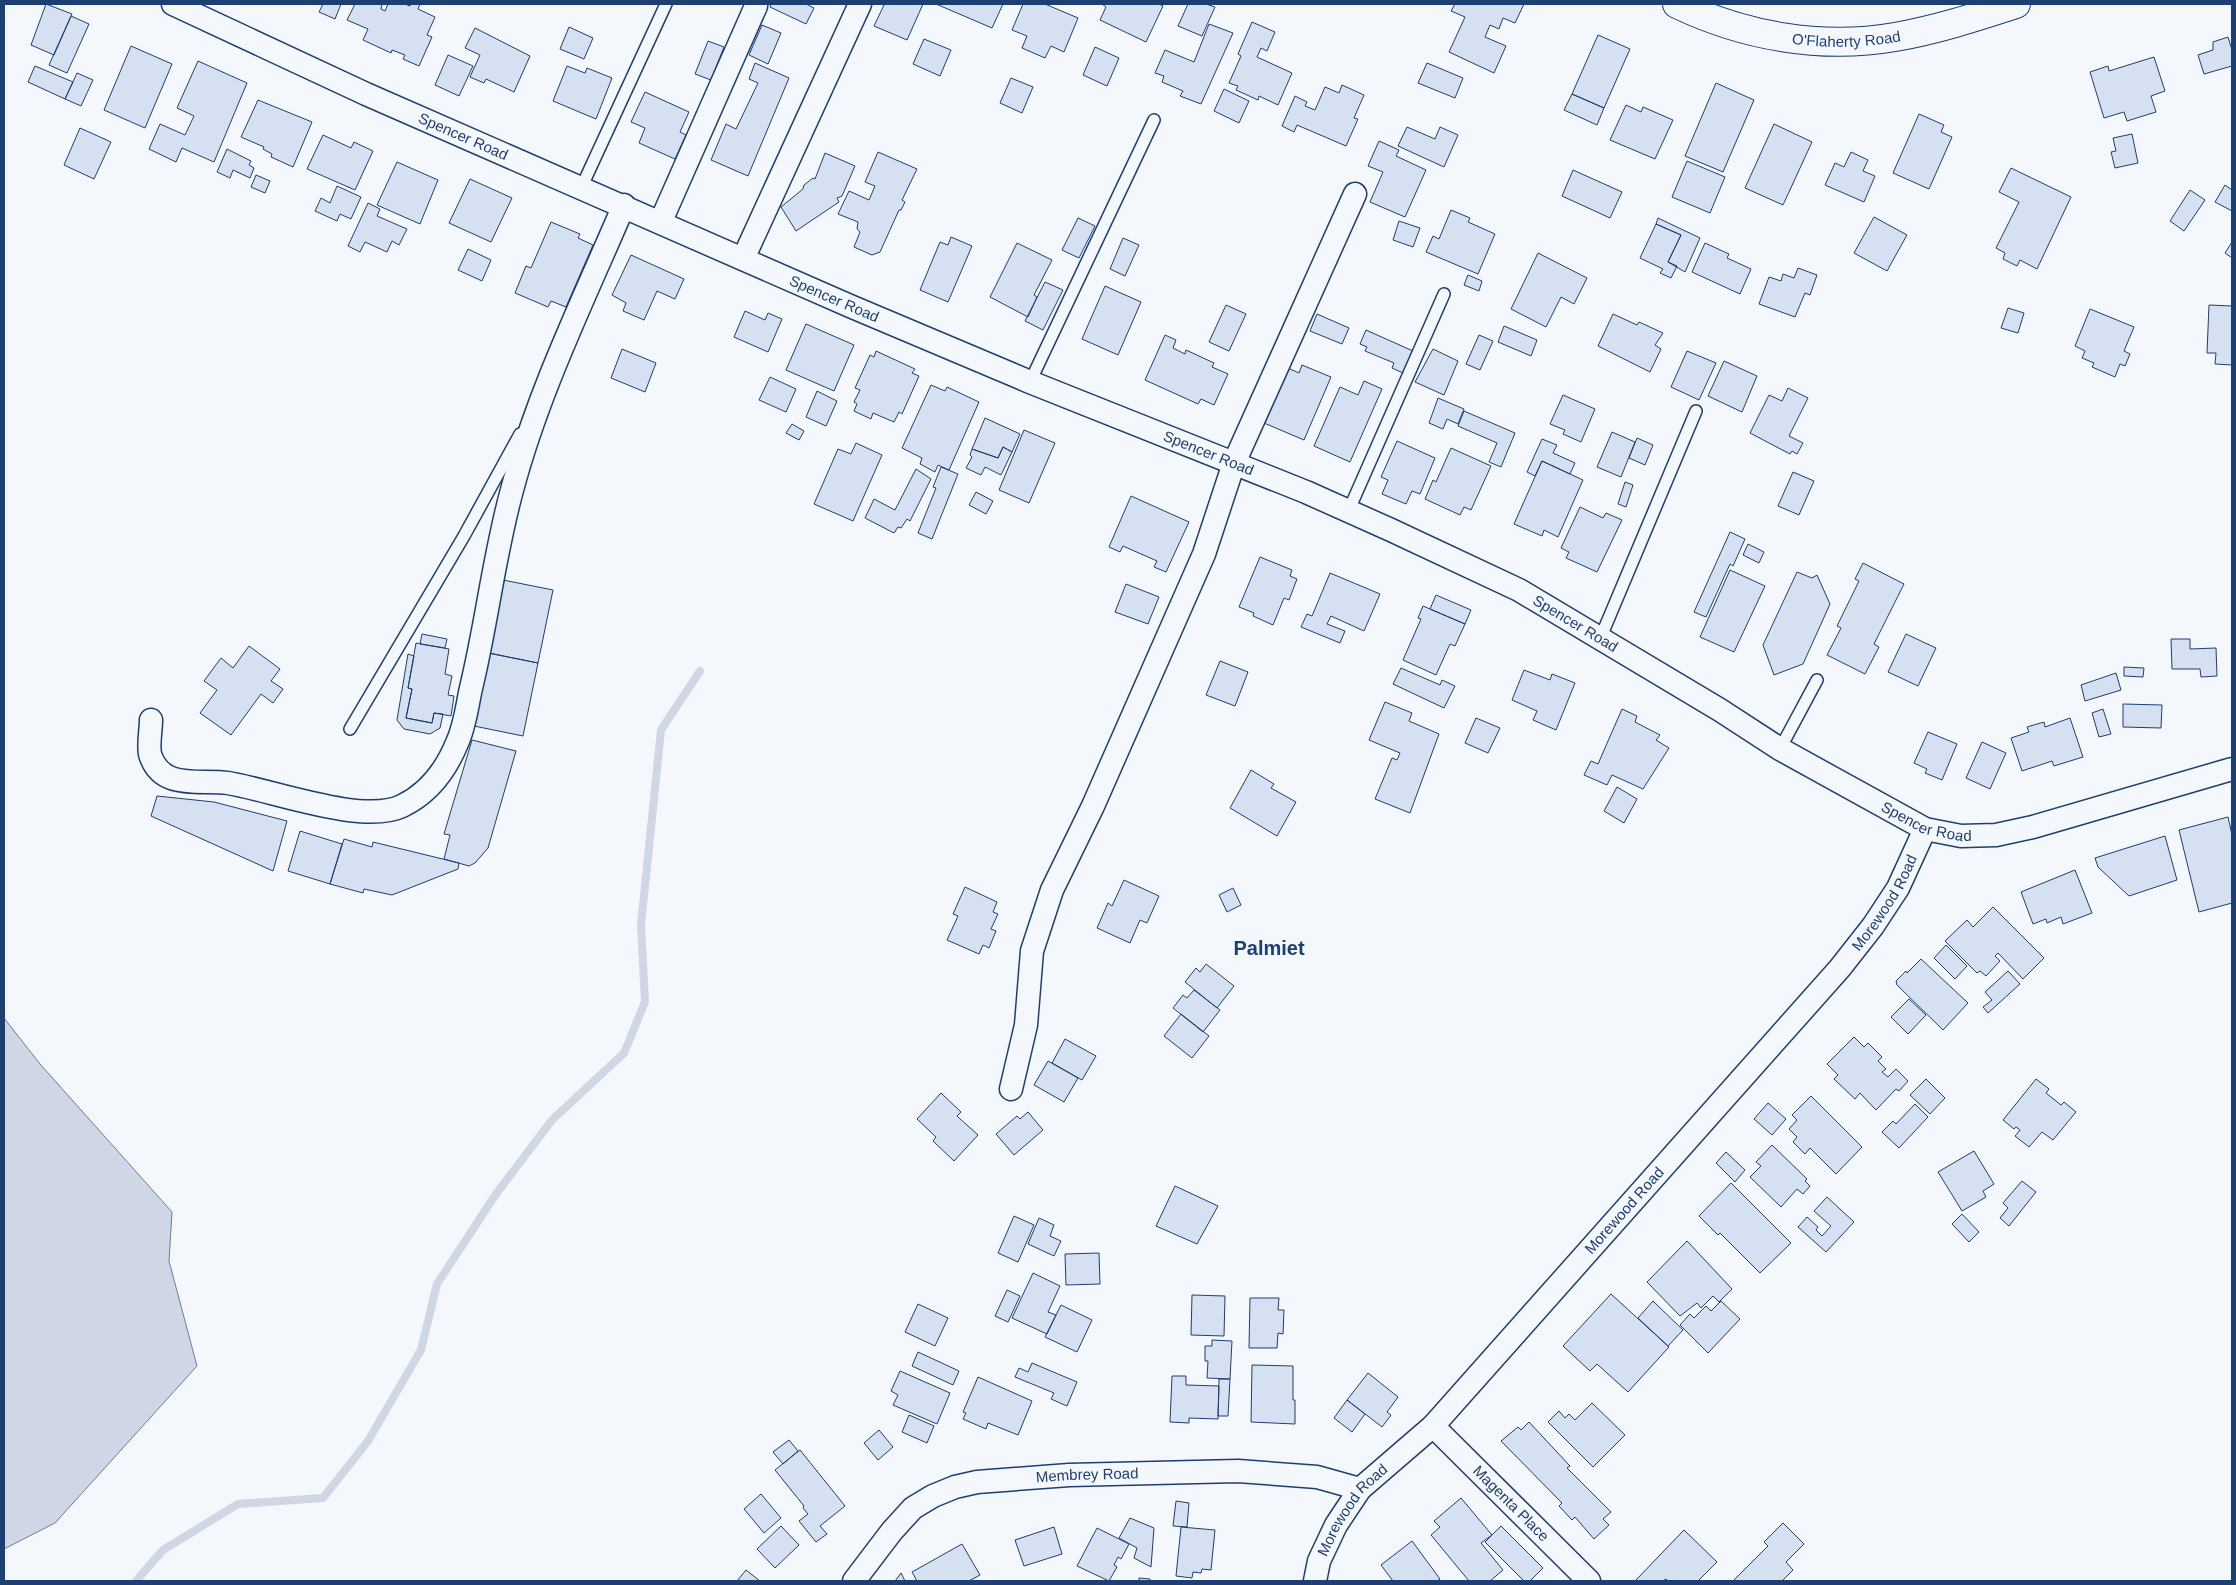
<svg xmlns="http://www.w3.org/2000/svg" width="2236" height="1585" viewBox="0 0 2236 1585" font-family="Arial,sans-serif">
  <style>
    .water { fill: #cfd7e4; stroke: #687fa3 }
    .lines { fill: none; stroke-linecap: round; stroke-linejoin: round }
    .stream { stroke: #cfd7e4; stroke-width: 8 }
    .building { fill: #d5e0f0; stroke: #1d3f73 }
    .service-casing { stroke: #1d3f73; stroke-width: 14 }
    .minor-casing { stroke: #1d3f73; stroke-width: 25 }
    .tertiary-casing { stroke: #1d3f73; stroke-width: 30 }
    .service { stroke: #f4f7fb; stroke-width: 11 }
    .minor { stroke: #f4f7fb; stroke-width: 22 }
    .tertiary { stroke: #f4f7fb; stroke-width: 28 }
    .labels { text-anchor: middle; stroke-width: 4; stroke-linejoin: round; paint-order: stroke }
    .street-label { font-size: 15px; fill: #1d3f73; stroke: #f4f7fb }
    .district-label { font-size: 20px; font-weight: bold; fill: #1d3f73; stroke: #f4f7fb }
  </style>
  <rect width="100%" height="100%" fill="#f4f7fb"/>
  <path class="water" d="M4,1018L40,1064L172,1212L169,1261L197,1366L55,1523L4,1549Z"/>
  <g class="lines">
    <path class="stream" d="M136,1581L163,1550L238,1504L323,1498L368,1441L421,1350L437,1284L496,1194L552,1120L624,1053L645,1002L641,925L661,730L700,671"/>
  </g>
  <path class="building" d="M46,4L72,14L54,55L31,45Z
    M323,4H341L335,19L319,12Z
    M355,4H382L381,9L385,11L388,4H405L410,6L411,4H420L418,9L435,17L427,35L432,37L419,66L403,59L405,55L392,50L391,53L363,40L368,29L347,20Z
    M771,4H806L814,8L806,24L770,7Z
    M880,4H923L907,40L874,26L884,5Z
    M936,4H1003L992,28Z
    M1023,4H1045L1078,18L1064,52L1051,46L1045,58L1022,48L1027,36L1012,30Z
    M1102,4H1159L1163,6L1146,42L1100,20L1106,7Z
    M1188,4H1206L1215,7L1202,36L1178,26Z
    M1455,4H1524L1515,23L1503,18L1499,29L1490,25L1485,37L1506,46L1494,73L1449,52L1465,17L1451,11Z
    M71,16L89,24L67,73L49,65Z
    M1252,22L1275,32L1267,51L1261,48L1257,57L1292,73L1278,105L1259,96L1258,100L1236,90L1238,86L1229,83L1241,56L1238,54Z
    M1209,24L1233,33L1201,104L1180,96L1183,91L1162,82L1164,76L1155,73L1165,50L1194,62Z
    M762,25L781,33L768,64L749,55Z
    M569,27L593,38L584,59L560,49Z
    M475,28L530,56L514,92L486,79L484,83L470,77L480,55L465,48Z
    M1598,35L1630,49L1604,108L1572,94Z
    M2228,37L2232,50V66L2204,74L2198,55L2213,50V42Z
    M924,39L951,50L940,76L913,64Z
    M708,41L724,47L711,80L695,74Z
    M131,46L172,64L145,128L104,110Z
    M1095,47L1119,58L1107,86L1083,75Z
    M448,55L473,66L459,96L435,85Z
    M2154,57L2165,91L2151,96L2156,112L2127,121L2124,112L2104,118L2090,72L2108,66L2109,71Z
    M198,61L247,83L214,162L182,148L176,162L149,149L160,124L185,135L194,116L177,108Z
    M755,63L789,78L748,176L711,160L726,124L736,129L758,83L749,79Z
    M1427,63L1463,78L1455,98L1418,83Z
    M35,66L73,82L65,99L28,82Z
    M567,66L585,73L587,68L612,78L596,119L553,101Z
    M77,73L93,80L81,106L65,99Z
    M1011,78L1033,87L1022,113L1000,103Z
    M1716,83L1754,100L1723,172L1685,156Z
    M1342,85L1364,95L1354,118L1358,119L1346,146L1297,125L1294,132L1282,126L1295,96L1307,102L1305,106L1315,110L1325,87L1339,93Z
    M1224,89L1249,101L1239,123L1214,111Z
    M645,92L689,112L680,132L686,135L675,159L639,143L645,128L631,122Z
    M1572,94L1604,108L1597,125L1564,110Z
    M258,100L312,122L293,167L271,157L272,154L263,149L264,147L241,137Z
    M1626,105L1641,112L1643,107L1673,120L1655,159L1610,140Z
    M1919,114L1944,125L1941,132L1952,137L1929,189L1893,173Z
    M1774,124L1812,142L1783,205L1745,188Z
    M1407,127L1435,139L1440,127L1458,135L1444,167L1398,146Z
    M80,128L111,142L94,179L64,165Z
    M2132,134L2138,163L2115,168L2111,152L2116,151L2113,138Z
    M323,135L351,148L354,142L373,151L355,190L307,169Z
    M1379,141L1399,150L1396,156L1426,170L1405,217L1370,202L1383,172L1368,166Z
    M227,149L251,161L249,165L254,168L250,178L233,170L230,178L217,172Z
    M878,152L917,169L902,200L905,202L901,210H899L880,252L872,255L854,247L860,232L857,229L858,222L838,214L849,191L869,200L875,186L865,182Z
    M1851,152L1868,160L1863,171L1875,176L1864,202L1825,185L1835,163L1844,167Z
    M825,153L855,166L842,196L837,198L839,202L796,231L781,207L803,189L804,185L813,178L815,179Z
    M1687,161L1725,177L1710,213L1672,197Z
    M397,162L438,180L420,224L377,205Z
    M2011,168L2071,197L2037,269L2020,260L2017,266L2003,259L2005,253L1996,248L2019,202L1999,192Z
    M1573,170L1622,192L1610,218L1562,196Z
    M256,175L270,181L265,193L251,187Z
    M470,179L512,198L491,242L449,223Z
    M2225,185L2232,190V211L2215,202Z
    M337,186L361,197L351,219L340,214L337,221L315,211L321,198L330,203Z
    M2190,190L2205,200L2184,231L2170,221Z
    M368,203L380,209L377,216L407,229L399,245L392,241L387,252L365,242L360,252L348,246Z
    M1451,210L1470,218L1468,222L1495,234L1478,274L1426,252L1433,236L1439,239Z
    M1874,217L1907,235L1887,271L1854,253Z
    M1078,218L1095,226L1079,258L1062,250Z
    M1658,218L1700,238L1685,272L1668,262L1681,235L1656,224Z
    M1399,221L1420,228L1413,247L1393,240Z
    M551,222L580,234L578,238L593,245L566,307L551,301L548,307L515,293L526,266L531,268Z
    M1656,224L1681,235L1668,262L1677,266L1671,278L1660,273L1663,269L1640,258Z
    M951,237L972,246L948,302L920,290L940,242L948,245Z
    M1123,238L1139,245L1125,276L1110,269Z
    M2232,242V258L2225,253Z
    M1017,243L1052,260L1034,295L1037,297L1028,317L990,297Z
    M1705,243L1729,254L1727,258L1751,269L1740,294L1692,272Z
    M468,249L491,260L482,281L458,270Z
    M1538,253L1587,278L1574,304L1561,297L1546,327L1511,309Z
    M631,255L684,279L675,299L657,291L644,320L623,311L626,303L612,295Z
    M1798,268L1817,275L1810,295L1805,293L1795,317L1759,304L1769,277L1781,281L1783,274L1794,278Z
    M1468,275L1482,281L1479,291L1464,285Z
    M1045,282L1063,290L1043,330L1025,321Z
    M1105,286L1141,302L1118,355L1082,339Z
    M1226,305L1246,314L1229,351L1209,342Z
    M2209,305L2232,306V365L2215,364L2216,353H2207Z
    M2008,308L2024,313L2018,333L2001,328Z
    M2090,309L2134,327L2124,351L2130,354L2125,366L2120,364L2115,377L2092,367L2094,363L2082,358L2085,351L2075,346Z
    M745,311L765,320L768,313L782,319L768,352L734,337Z
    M1317,314L1349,328L1342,344L1310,331Z
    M1613,314L1637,325L1639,322L1663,333L1655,345L1661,349L1650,372L1598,346Z
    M806,324L854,345L834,391L786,370Z
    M1504,326L1537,340L1531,356L1498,342Z
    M1366,330L1413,351L1403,373L1392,368L1394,363L1365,351L1367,347L1360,344Z
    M1165,335L1176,340L1173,348L1185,354L1186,350L1214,363L1212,367L1228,374L1214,405L1201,399L1198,404L1145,380Z
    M1479,335L1493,341L1480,370L1466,364Z
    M622,349L656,363L645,392L611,378Z
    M1433,349L1458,361L1444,395L1415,382Z
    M876,351L915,369L912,373L919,376L902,414L899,412L894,422L873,413L871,419L854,411L857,404L854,402L860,390L855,388L870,355L874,357Z
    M1687,351L1716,363L1699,400L1671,387Z
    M1724,361L1757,376L1742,412L1708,396Z
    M1302,365L1331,377L1304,440L1264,423L1288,368L1299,373Z
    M770,377L796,389L786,412L759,400Z
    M1364,381L1382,389L1350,462L1314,446L1340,387L1358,395Z
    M931,385L945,391L947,387L979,402L949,470L938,465L935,472L920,464L922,458L902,448Z
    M1788,388L1808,398L1789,436L1803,443L1797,454L1792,451L1790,454L1750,433L1769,395L1782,401Z
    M817,391L837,401L826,426L806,417Z
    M1563,395L1595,409L1581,442L1563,434L1565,430L1550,424Z
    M1438,398L1464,409L1458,424L1447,419L1443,429L1429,423Z
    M1464,411L1515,433L1501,467L1489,462L1497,443L1458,426Z
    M985,418L1020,434L1012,452L1003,447L998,458L972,449Z
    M792,424L804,431L799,440L786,433Z
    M1024,430L1055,443L1029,503L999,490Z
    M1612,432L1635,442L1621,477L1597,467Z
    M1637,438L1653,445L1645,465L1629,458Z
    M1542,439L1557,445L1553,453L1575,463L1570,474L1542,461L1535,476L1527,472Z
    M1397,441L1435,458L1420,494L1412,491L1406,504L1382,494L1388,480L1381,477Z
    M856,443L882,455L853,521L814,504L838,449L851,454Z
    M1003,447L1012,452L1001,475L985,467L981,475L966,468L972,457L970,455L972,449L998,458Z
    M1451,448L1491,466L1471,510L1464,507L1460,515L1425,499L1433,480L1436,482Z
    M1542,461L1583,480L1558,537L1544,530L1542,536L1514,524Z
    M941,467L958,474L932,539L918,533L936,488L933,487Z
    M916,469L931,479L910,521L907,519L901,528L898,527L894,533L865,518L874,499L895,510Z
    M1793,472L1814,481L1799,515L1778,506Z
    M1625,482L1633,485L1626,507L1618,504Z
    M976,492L993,501L986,514L969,505Z
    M1131,496L1189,522L1166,572L1154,567L1157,561L1123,546L1120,552L1109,547Z
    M1580,507L1603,518L1606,513L1622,520L1597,572L1566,558L1569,552L1561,548Z
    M1730,532L1745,539L1733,566L1730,564L1706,617L1694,612Z
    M1748,544L1764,552L1759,563L1743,555Z
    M1260,557L1292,570L1290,576L1297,579L1289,600L1284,598L1273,625L1253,616L1254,613L1239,607Z
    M1863,563L1904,584L1874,644L1879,647L1865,674L1827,655L1841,628L1837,626L1859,581L1855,579Z
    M1730,570L1765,586L1734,652L1700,637Z
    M1797,572L1812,578L1817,575L1830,604L1803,664L1774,675L1763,645Z
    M1330,573L1380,594L1364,631L1331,616L1327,624L1345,631L1340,643L1301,627L1307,614L1312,616Z
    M498,579L553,590L538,663L483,652Z
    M1126,584L1159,597L1148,624L1115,612Z
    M1436,595L1471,610L1465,624L1430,609Z
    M1423,606L1465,624L1455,646L1450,644L1436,675L1403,660L1421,619L1418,618Z
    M422,634L447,639L445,648L420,644Z
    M1906,634L1936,648L1918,686L1888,672Z
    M2171,639H2190V649L2216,648L2217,676L2201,677L2200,669H2172Z
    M416,643L449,649L445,674L452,676L448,695L454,696L451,716L434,713L432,723L406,718L412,689L408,688Z
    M249,646L280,669L271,681L283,689L273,703L261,694L231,735L200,713L217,690L204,681L221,658L233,668Z
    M489,653L538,663L523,736L474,726Z
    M408,654L414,656L408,688L412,689L406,718L432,723L434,713L443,714L440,728L430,734L404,729L397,720Z
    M1220,661L1248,672L1235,706L1206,695Z
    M2124,667L2144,668L2143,677L2124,676Z
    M1401,668L1440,685L1442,680L1455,686L1444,708L1393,684Z
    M1524,670L1550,680L1552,674L1575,683L1556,730L1533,720L1537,711L1512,700Z
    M2116,673L2121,690L2085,701L2081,685Z
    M1385,702L1412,713L1409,721L1439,734L1410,813L1375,799L1392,758L1397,760L1400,753L1369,740Z
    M2123,704L2162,705L2161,728L2123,727Z
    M1622,709L1637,716L1635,722L1660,735L1656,740L1669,748L1643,789L1612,775L1607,785L1584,775L1591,761L1598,764Z
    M2103,709L2111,734L2099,737L2092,713Z
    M1476,718L1500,728L1488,753L1465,743Z
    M2070,718L2083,757L2054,766L2052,761L2022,771L2011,738L2029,732L2027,727L2044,722L2045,727Z
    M1928,732L1957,744L1942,780L1925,773L1927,769L1914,763Z
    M472,740L516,751L488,848L475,863L469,866L444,859L450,835L444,834Z
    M1982,742L2006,753L1990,789L1966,778Z
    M1251,770L1274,784L1271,788L1296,802L1277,836L1230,808Z
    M1617,787L1637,799L1624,823L1604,811Z
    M157,796L214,802L287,821L273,871L151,816Z
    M2228,817L2232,835V903L2199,912L2179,830Z
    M300,831L342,844L330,884L288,871Z
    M2165,836L2177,880L2129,896L2098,867L2095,858Z
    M344,839L372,847L373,842L459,863L458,869L392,895L364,889L363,893L330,884Z
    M2075,870L2092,913L2063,924L2061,917L2047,923L2046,919L2033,924L2021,892Z
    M1124,880L1159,896L1147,923L1140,920L1130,943L1097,928L1108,903L1112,906Z
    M965,887L997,902L993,912L998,914L991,929L996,931L989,948L983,945L979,954L947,940L958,916L953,914Z
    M1233,888L1241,905L1227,912L1219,895Z
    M1993,907L2044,958L2023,979L1998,953L1995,956L2000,961L1986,976L1980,971L1977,973L1945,941L1967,920L1973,927Z
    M1946,945L1967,966L1955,979L1934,958Z
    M1921,959L1968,1003L1943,1030L1897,985L1896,981L1906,971L1907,973Z
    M1206,964L1234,986L1217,1008L1185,982L1196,968L1200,972Z
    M2008,971L2020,984L1988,1013L1983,1007L1992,1000L1985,992Z
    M1194,990L1220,1010L1203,1032L1173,1008L1183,995L1187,998Z
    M1909,999L1926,1015L1908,1034L1891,1017Z
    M1181,1014L1209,1036L1192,1058L1164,1036Z
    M1854,1037L1864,1047L1868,1043L1882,1057L1878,1061L1886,1069L1882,1072L1888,1077L1896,1069L1908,1081L1899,1091L1896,1089L1876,1110L1860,1093L1855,1099L1834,1079L1838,1075L1827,1064Z
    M1065,1039L1096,1056L1082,1080L1052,1063Z
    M1048,1061L1078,1078L1064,1102L1034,1085Z
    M1926,1079L1945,1098L1930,1114L1910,1095Z
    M2036,1079L2049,1089L2046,1093L2061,1105L2064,1102L2076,1112L2053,1140L2042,1132L2029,1147L2015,1136L2020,1130L2016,1127L2014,1129L2003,1120Z
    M941,1093L961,1112L957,1116L978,1135L954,1161L933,1141L936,1137L917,1119Z
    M1811,1096L1862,1147L1836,1174L1810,1148L1805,1154L1793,1142L1797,1137L1789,1129L1797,1120L1792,1115Z
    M1768,1103L1786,1119L1772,1135L1754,1119Z
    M1915,1104L1928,1117L1899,1148L1882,1132L1893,1121L1896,1124Z
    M1028,1112L1043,1130L1014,1155L996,1134L1017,1116L1020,1119Z
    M1772,1145L1807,1179L1805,1181L1810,1186L1803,1194L1797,1189L1781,1207L1750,1177L1761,1166L1756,1162Z
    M1974,1151L1994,1184L1983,1191L1986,1197L1962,1211L1938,1172Z
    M1726,1152L1745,1170L1735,1182L1716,1163Z
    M2022,1181L2036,1192L2009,1226L2000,1218L2008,1208L2003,1203Z
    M1731,1183L1791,1243L1760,1273L1720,1233L1718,1235L1699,1216Z
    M1175,1186L1218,1206L1197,1244L1156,1226Z
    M1827,1197L1854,1222L1826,1252L1798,1227L1807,1217L1818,1227L1816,1230L1822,1236L1831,1226L1814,1211Z
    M1962,1214L1979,1232L1969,1242L1952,1224Z
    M1014,1216L1034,1225L1018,1262L998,1253Z
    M1039,1218L1054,1225L1050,1236L1061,1241L1054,1256L1028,1244Z
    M1687,1241L1732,1289L1719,1302L1713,1296L1701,1308L1697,1303L1680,1316L1647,1282Z
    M1099,1253L1100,1284L1066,1285L1065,1254Z
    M1033,1273L1060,1286L1048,1312L1056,1315L1047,1334L1012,1318Z
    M1007,1290L1020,1296L1008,1322L995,1316Z
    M1611,1294L1669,1347L1628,1392L1597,1364L1590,1371L1563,1346Z
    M1192,1295L1225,1296L1224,1336L1191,1335Z
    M1250,1298H1279L1278,1310H1284L1283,1334L1278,1333L1277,1348H1249Z
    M1653,1301L1683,1330L1668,1346L1638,1318Z
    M1721,1301L1740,1319L1708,1353L1680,1325L1690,1314L1694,1318L1706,1306L1711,1311Z
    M918,1304L948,1318L935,1346L905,1332Z
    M1061,1305L1092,1320L1077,1352L1045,1337Z
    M1212,1340L1232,1341L1230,1379L1207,1378L1208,1361H1205V1346H1212Z
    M918,1352L959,1371L953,1385L912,1366Z
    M1032,1363L1077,1382L1067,1406L1051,1399L1054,1393L1015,1377L1019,1368L1028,1372Z
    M1252,1365L1293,1366V1400H1295V1424L1251,1422Z
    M900,1371L950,1393L937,1424L893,1405L898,1395L891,1391Z
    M1368,1373L1398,1397L1387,1412L1391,1415L1382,1427L1347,1400Z
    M1172,1376H1186V1385L1219,1386L1218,1419L1189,1418V1423L1170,1422Z
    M978,1377L1032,1401L1018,1435L988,1423L986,1429L963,1419L966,1413L963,1412Z
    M1219,1379H1230L1228,1416H1218Z
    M1347,1400L1365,1414L1352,1432L1334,1418Z
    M1592,1403L1625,1435L1593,1467L1548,1422L1559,1411L1565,1418L1569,1414L1575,1420Z
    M909,1415L934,1426L927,1443L902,1432Z
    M1529,1422L1570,1466L1567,1468L1611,1512L1603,1519L1609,1525L1594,1539L1575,1517L1572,1520L1559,1506L1562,1503L1501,1441L1518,1427L1521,1430Z
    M879,1430L893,1447L878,1460L864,1443Z
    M789,1440L798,1451L783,1464L773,1452Z
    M800,1450L845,1506L820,1526L827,1534L816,1542L799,1521L808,1514L803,1508L804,1506L775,1470Z
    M761,1494L781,1518L764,1533L744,1509Z
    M1461,1498L1492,1535L1481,1543L1503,1570L1490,1581H1469L1431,1535L1440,1527L1434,1521Z
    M1176,1501L1189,1503L1187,1527L1173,1526Z
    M1130,1518L1154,1528L1151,1567L1134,1558L1137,1548L1119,1538Z
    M1783,1523L1804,1544L1786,1562L1793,1570L1782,1581H1733L1768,1546L1764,1542Z
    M781,1526L799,1545L775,1568L757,1549Z
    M1501,1526L1543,1568L1530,1581H1524L1485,1542Z
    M1054,1527L1062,1554L1024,1566L1015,1540Z
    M1181,1527L1215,1530L1211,1570L1202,1569L1201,1573L1193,1572L1192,1578L1176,1576Z
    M1097,1528L1129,1544L1121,1559L1118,1557L1114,1565L1117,1567L1109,1581L1077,1566Z
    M1684,1530L1717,1562L1698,1581H1668L1666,1579L1663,1581H1635Z
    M1412,1541L1440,1579L1437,1581H1393L1381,1565Z
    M962,1544L980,1575L969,1581H917L912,1572Z
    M746,1570L760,1581H737Z
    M901,1573L905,1581H895Z
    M1139,1578L1150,1579V1581H1139Z"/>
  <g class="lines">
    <defs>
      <path id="service" d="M582,186L666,4
        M1030,382L1154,120
        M1348,512L1444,294
        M1600,639L1696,411
        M350,729L464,536L520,434
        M1780,749L1817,680"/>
      <g id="minor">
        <path id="s1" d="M173,4L366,94L850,306L1030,382L1306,492L1391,530L1519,590L1720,710L1780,749L1925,829L1961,836L1996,835L2033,827L2232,769"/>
        <path d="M661,221L756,6"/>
        <path d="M743,259L860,4"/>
        <path d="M151,720C151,730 148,744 150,754C161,791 200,779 228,783C271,790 363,825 402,806C429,793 446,770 457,743C465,726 467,706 471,688C487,622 494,555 512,490C538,392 584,299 624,205"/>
        <path d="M1011,1089L1026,1025L1032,951L1052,890L1093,806L1204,554L1234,463L1355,194"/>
        <path id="s2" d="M1433,1426L1589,1581"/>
        <path id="s3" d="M854,1581L892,1531L913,1508L933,1496L955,1487L977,1482L1069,1475L1238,1471L1317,1477L1360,1489"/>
        <path id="s4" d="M1315,1581L1319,1561L1336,1525L1360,1489L1433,1426L1840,968L1873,926L1898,888L1925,829"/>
      </g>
      <g id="tertiary">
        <path id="s5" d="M1677,4C1744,36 1821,50 1895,37C1936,30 1976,17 2016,4"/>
      </g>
    </defs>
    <use href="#service" class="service-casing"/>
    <use href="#minor" class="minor-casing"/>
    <use href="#tertiary" class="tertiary-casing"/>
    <use href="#service" class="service"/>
    <use href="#minor" class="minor"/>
    <use href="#tertiary" class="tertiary"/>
  </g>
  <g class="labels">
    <g class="street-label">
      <text dy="5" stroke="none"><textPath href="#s5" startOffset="175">O'Flaherty Road</textPath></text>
      <text dy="5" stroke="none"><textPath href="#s1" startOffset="319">Spencer Road</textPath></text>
      <text dy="5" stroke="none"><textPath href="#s1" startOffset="724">Spencer Road</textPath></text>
      <text dy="5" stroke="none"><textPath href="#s1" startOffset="1129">Spencer Road</textPath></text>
      <text dy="5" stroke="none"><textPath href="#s1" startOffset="1534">Spencer Road</textPath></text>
      <text dy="5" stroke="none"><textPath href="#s1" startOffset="1939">Spencer Road</textPath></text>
      <text dy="5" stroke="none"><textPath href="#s4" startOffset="892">Morewood Road</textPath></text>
      <text dy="5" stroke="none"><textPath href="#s4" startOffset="488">Morewood Road</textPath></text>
      <text dy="5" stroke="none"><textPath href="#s3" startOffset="274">Membrey Road</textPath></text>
      <text dy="5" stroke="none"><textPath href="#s2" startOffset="110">Magenta Place</textPath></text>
      <text dy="5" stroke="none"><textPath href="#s4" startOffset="82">Morewood Road</textPath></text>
    </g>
    <g class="district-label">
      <text x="1269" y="955">Palmiet</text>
    </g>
  </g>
  <rect width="2236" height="1585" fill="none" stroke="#1d3f73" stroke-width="10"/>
</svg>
